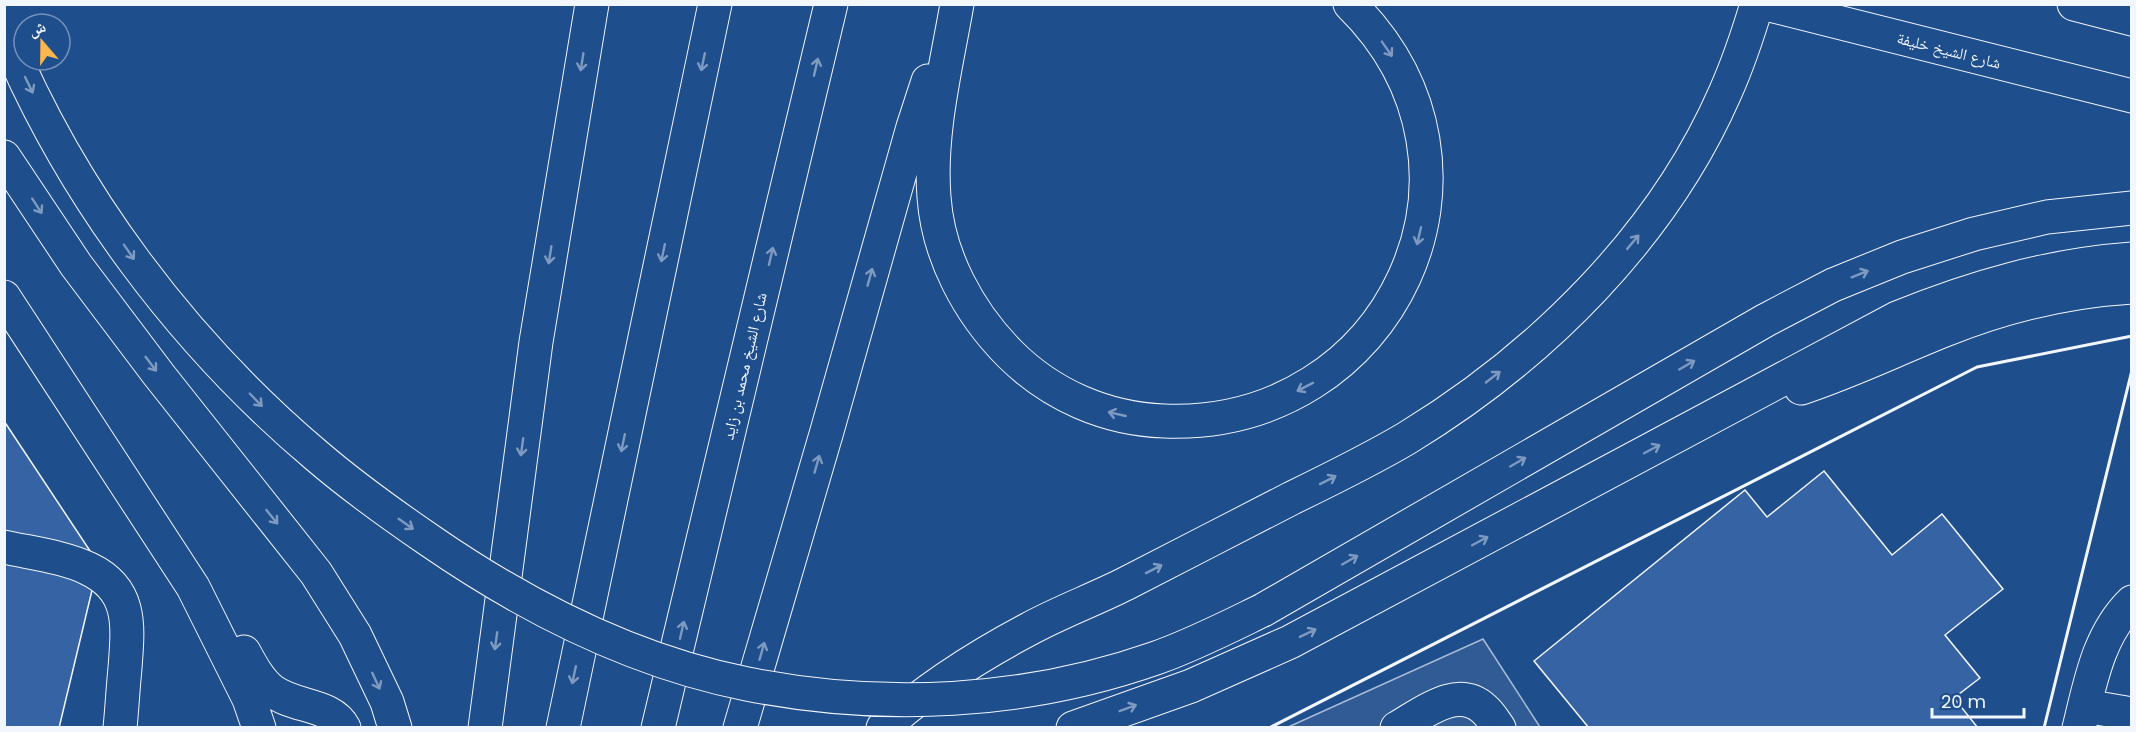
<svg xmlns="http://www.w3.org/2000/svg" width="2136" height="732" viewBox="0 0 2136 732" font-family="Poppins,'Noto Naskh Arabic',sans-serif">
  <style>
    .pitch { fill: #305b95; stroke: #a8bbd7; stroke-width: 1.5 }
    .building { fill: #3563a3; stroke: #f2f6ff; stroke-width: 1.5 }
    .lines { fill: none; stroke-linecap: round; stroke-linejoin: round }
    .minor-casing { stroke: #f2f6ff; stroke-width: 35 }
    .highway-casing { stroke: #f2f6ff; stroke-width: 35 }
    .minor { stroke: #1f4e8c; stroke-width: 33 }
    .highway { stroke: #1f4e8c; stroke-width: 33 }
    .highway-bridge-casing { stroke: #f2f6ff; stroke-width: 35; stroke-linecap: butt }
    .highway-bridge { stroke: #1f4e8c; stroke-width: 33 }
    .wall { stroke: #f2f6ff; stroke-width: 3 }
    .oneway { stroke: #7e9ac0 }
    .labels { text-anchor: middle; stroke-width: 4.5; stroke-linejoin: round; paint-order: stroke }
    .street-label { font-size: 16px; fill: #f2f6ff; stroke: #1f4e8c }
  </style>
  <rect width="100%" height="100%" fill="#1f4e8c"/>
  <path class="pitch" d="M1483,639L1540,727L1286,728Z"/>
  <path class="building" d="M4,421L102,569L4,540Z
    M1824,471L1892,555L1942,514L2003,589L1945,635L1980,678L1954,698L1978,728H1589L1534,661L1745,490L1767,517Z
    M4,560L94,582L59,728H4Z"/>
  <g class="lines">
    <defs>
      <path id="minor" d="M4,297L193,587L249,699L259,728
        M4,547C31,553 65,557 89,569C133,590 128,627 125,668C123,688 122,708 120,728
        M244,652C251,665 259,680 271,690C294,708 331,703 344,728
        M2085,706L2132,714
        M1397,728C1422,714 1457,684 1484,709C1490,714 1494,721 1499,728
        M2079,728C2090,684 2098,635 2132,602"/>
      <path id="highway" d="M957,4C946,68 929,133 934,197C938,256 969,313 1010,354C1051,395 1106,419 1164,421C1391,430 1516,167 1350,4
        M1766,4L2132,96
        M2074,4L2132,19
        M4,157L76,265L159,375L316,573L355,635L387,702L395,728
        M1801,388C1850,372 1897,349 1945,330C2004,306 2068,291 2132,287
        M1263,610L1766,320L1833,285L1902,257L1974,234L2047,217L2132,208
        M485,728L536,342L592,4
        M563,728L715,4
        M658,728L831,4
        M740,728L827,431L913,127L928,81
        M883,728C926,689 978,656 1029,629C1060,612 1093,600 1125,584C1181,555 1236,527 1292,498C1331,479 1370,460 1407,438C1540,357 1662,237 1725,93C1738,64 1748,34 1757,4
        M1073,728L1191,686L1290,642L1897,318C1973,287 2049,265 2132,259"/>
    </defs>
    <use href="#minor" class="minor-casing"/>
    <use href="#highway" class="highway-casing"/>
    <use href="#minor" class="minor"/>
    <use href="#highway" class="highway"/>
    <defs>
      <path id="highway-bridge" d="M4,32C71,194 183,343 317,456C352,486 391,514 429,540C526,607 631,661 747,684C882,711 1025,704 1156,658C1193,645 1228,627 1263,610"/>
    </defs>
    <use href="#highway-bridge" class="highway-bridge-casing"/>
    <use href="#highway-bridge" class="highway-bridge"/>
    <path class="wall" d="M1269,728L1977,367L2132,336
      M2044,728L2132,370"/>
  </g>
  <defs><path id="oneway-shaft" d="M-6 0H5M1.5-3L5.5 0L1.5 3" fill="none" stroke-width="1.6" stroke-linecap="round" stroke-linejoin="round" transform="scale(1.5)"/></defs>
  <g class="oneway">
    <use href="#oneway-shaft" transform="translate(1387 49) rotate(55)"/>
    <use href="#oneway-shaft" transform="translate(582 62) rotate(99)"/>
    <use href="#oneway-shaft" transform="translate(703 62) rotate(102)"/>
    <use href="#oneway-shaft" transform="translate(816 67) rotate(-77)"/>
    <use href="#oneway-shaft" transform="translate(29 85) rotate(64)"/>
    <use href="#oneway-shaft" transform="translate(37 206) rotate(57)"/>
    <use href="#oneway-shaft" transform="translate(1419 236) rotate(103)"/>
    <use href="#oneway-shaft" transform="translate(1633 242) rotate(-50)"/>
    <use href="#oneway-shaft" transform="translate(129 252) rotate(55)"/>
    <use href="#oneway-shaft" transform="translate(663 253) rotate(102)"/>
    <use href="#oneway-shaft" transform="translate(550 255) rotate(99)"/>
    <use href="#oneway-shaft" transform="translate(771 256) rotate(-77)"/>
    <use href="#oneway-shaft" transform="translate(1860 274) rotate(-22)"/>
    <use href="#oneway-shaft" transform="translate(870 277) rotate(-74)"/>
    <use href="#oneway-shaft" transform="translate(151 364) rotate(53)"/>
    <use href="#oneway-shaft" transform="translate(1687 365) rotate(-30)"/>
    <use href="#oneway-shaft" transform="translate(1493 377) rotate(-38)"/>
    <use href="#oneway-shaft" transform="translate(1305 387) rotate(153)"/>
    <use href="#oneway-shaft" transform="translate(256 400) rotate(46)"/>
    <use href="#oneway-shaft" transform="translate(1117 414) rotate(-167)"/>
    <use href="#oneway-shaft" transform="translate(623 443) rotate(102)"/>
    <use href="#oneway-shaft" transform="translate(522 447) rotate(98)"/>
    <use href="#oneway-shaft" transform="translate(1652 449) rotate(-28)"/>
    <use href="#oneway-shaft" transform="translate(1518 462) rotate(-30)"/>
    <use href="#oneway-shaft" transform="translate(817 464) rotate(-74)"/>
    <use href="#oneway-shaft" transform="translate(1328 480) rotate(-27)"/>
    <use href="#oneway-shaft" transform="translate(272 517) rotate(51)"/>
    <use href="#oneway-shaft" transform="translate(406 524) rotate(35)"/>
    <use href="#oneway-shaft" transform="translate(1480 541) rotate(-28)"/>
    <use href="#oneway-shaft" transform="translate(1350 560) rotate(-30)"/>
    <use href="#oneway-shaft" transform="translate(1154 569) rotate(-27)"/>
    <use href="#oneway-shaft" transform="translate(682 630) rotate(-77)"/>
    <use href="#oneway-shaft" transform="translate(1308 633) rotate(-26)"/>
    <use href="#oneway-shaft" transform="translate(496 641) rotate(98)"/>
    <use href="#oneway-shaft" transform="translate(762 651) rotate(-74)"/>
    <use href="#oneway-shaft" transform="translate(574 675) rotate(102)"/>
    <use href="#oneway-shaft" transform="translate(376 681) rotate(65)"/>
    <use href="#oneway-shaft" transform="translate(1128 708) rotate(-20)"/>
  </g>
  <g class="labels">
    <g class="street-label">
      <text transform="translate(1949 50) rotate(14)" y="6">شارع الشيخ خليفة</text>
      <text transform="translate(744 366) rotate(-77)" y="6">شارع الشيخ محمد بن زايد</text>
    </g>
  </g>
  <rect width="2136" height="732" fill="none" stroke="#f2f6ff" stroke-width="12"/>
  <g transform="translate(42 42) rotate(340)"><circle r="28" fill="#1f4e8c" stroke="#7391ba" stroke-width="1.5"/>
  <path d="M0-4.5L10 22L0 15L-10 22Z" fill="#ffb74d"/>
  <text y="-9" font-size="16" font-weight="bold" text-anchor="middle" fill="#f2f6ff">ش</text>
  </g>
  <path d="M1932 708v9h92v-9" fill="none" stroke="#f2f6ff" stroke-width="3"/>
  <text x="1941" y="708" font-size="18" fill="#f2f6ff" stroke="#1f4e8c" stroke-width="4.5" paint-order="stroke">20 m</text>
</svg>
